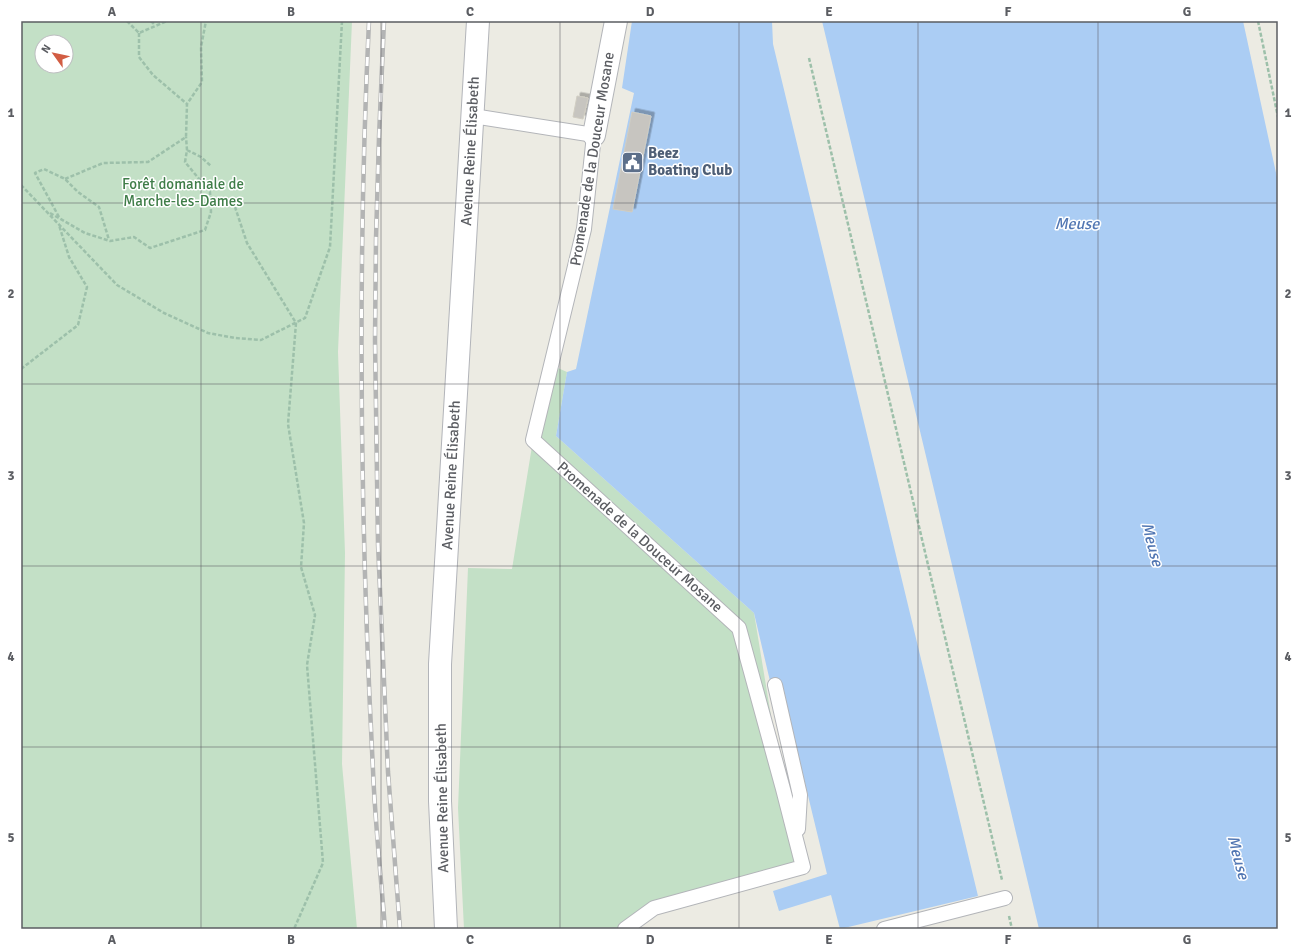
<svg xmlns="http://www.w3.org/2000/svg" width="1299" height="950" viewBox="0 0 1299 950" font-family="Signika,sans-serif">
  <style>
    .green { fill: #c3e0c6; fill-rule: evenodd }
    .water { fill: #abcdf4 }
    .building { fill: #c7c5c0; stroke: #d0cdc2; filter: url(#shadow) }
    .lines { fill: none; stroke-linecap: round; stroke-linejoin: round }
    .lane-casing { stroke: #b3b5b9; stroke-width: 16 }
    .street-casing { stroke: #b3b5b9; stroke-width: 24 }
    .secondary-casing { stroke: #b2b4b9; stroke-width: 24 }
    .path { stroke: #9dc0aa; stroke-width: 2.5; stroke-dasharray: 4 2; stroke-linecap: butt }
    .lane { stroke: #fff; stroke-width: 14 }
    .street { stroke: #fff; stroke-width: 22 }
    .secondary { stroke: #fff; stroke-width: 22 }
    .rail-casing { stroke: #b3b4b4; stroke-width: 4.5 }
    .rail { stroke: #fff; stroke-width: 3; stroke-dasharray: 9; stroke-linecap: butt }
    .grid { fill: none; stroke: #5b5d62; stroke-width: 1; stroke-opacity: 0.55 }
    .labels { text-anchor: middle; stroke-width: 3; stroke-linejoin: round; paint-order: stroke }
    .street-label { font-size: 15px; fill: #5b5d62; stroke: #fff }
    .service-label { font-size: 15px; font-weight: bold; fill: #4e5e75; stroke: #fff; text-anchor: start }
    .park-label { font-size: 15px; fill: #3f7d48; stroke: #fff }
    .water-label { font-size: 16px; font-style: italic; fill: #5277b3; stroke: #fff }
    .neatline { fill: none; stroke: #5b5d62; stroke-width: 1.5 }
    .grid-label { font-size: 13px; text-anchor: middle; font-weight: bold; fill: #5b5d62 }
  </style>
  <defs>
    <filter id="shadow"><feDropShadow dx="3.5" dy="-3.5" stdDeviation="0" flood-color="#0004"/></filter>
  </defs>
  <rect width="100%" height="100%" fill="#ecebe3"/>
  <path class="green" d="M21,21H352L338,352L345,553L342,764L357,929H21ZM42,42H66V66H42Z
    M551,365L567,372L556,436L754,613L783,789L803,867L654,908L625,929H464L458,808L468,568L512,569L533,440Z"/>
  <path class="water" d="M632,21H772L773,44L978,896L840,929L831,895L779,911L773,891L827,874L780,680L770,681L754,613L556,436L567,372L576,369L634,93L622,88Z
    M822,21H1243L1278,182V929H1039Z"/>
  <path class="building" d="M577,96L588,98L583,119L573,117Z
    M632,112L651,116L632,212L613,209Z"/>
  <g class="lines">
    <defs>
      <path id="lane" d="M473,116L594,135L584,229L533,440L739,628L783,789L803,867L654,908L625,929
        M775,685L800,795L798,829
        M884,929L1005,898"/>
      <path id="street" d="M594,135L616,21"/>
      <path id="secondary" d="M446,929L440,801V664L478,21"/>
    </defs>
    <use href="#lane" class="lane-casing"/>
    <use href="#street" class="street-casing"/>
    <use href="#secondary" class="secondary-casing"/>
    <path class="path" d="M127,21L139,33L167,21
      M151,21L155,25
      M1258,21L1278,117
      M139,33V57L153,75L187,104
      M809,58L1002,880
      M187,150L201,157L211,166
      M65,179L103,163L148,162L186,137L187,104L202,82L201,47L206,21
      M21,185L117,285L164,313L208,333L235,338L261,340L305,318L330,247L342,21
      M233,201L247,243L296,323L288,424L304,523L301,567L315,615L307,665L323,863L294,929
      M50,213L85,233L110,241L134,237L150,248L205,230L211,212L210,192L185,162L187,150L186,137
      M59,217L35,173L44,169L65,179L78,192L99,207L109,240
      M21,369L78,325L87,287L69,257L59,225
      M1009,916L1012,929
      M21,928V929"/>
    <use href="#lane" class="lane"/>
    <use href="#street" class="street"/>
    <use href="#secondary" class="secondary"/>
    <defs>
      <path id="rail" d="M369,21C357,271 360,520 373,770C375,823 381,876 385,929
        M384,21L379,137L376,238L375,340L378,544L388,772L400,929"/>
    </defs>
    <use href="#rail" class="rail-casing"/>
    <use href="#rail" class="rail"/>
  </g>
  <path class="grid" d="M201,21V929M381,21V929M560,21V929M739,21V929M918,21V929M1098,21V929M21,203H1278M21,384H1278M21,566H1278M21,747H1278"/>
  <defs>
    <symbol id="civic-square" viewBox="-11 -11 22 22"><rect x="-9" y="-9" width="18" height="18" rx="4" fill="#5c6f8a" stroke="#fff"/><path d="M-.6-6.5H3V-4.5H.6V-3L4-1V1h2V6H-6V1h2V-1L-.6-3ZM-1.2 2.5V6h2.4V2.5Z" fill="#fff"/></symbol>
  </defs>
  <g fill-rule="evenodd">
    <use href="#civic-square" x="620" y="150" width="25" height="25"/>
  </g>
  <g class="labels">
    <g class="street-label">
      <text transform="translate(470 151) rotate(-87)" y="5">Avenue Reine Élisabeth</text>
      <text transform="translate(592 159) rotate(-81)" y="5">Promenade de la Douceur Mosane</text>
      <text transform="translate(451 475) rotate(-87)" y="5">Avenue Reine Élisabeth</text>
      <text transform="translate(640 537) rotate(42)" y="5">Promenade de la Douceur Mosane</text>
      <text transform="translate(442 798) rotate(-91)" y="5">Avenue Reine Élisabeth</text>
    </g>
    <g class="service-label">
      <text x="648" y="158">Beez<tspan x="648" dy="17">Boating Club</tspan></text>
    </g>
    <g class="park-label">
      <text x="183" y="189">Forêt domaniale de<tspan x="183" dy="17">Marche-les-Dames</tspan></text>
    </g>
    <g class="water-label">
      <text x="1077" y="229">Meuse</text>
      <text transform="translate(1153 544) rotate(75)" y="6">Meuse</text>
      <text transform="translate(1239 857) rotate(75)" y="6">Meuse</text>
    </g>
  </g>
  <rect width="1299" height="950" fill="none" stroke="#ffffff" stroke-width="44"/>
  <g transform="translate(54 54) rotate(303)"><circle r="19" fill="#ffffff" stroke="#bdbec0"/>
  <path d="M0-3L7 15L0 10L-7 15Z" fill="#d25d43"/>
  <text y="-6" font-size="11" font-weight="bold" text-anchor="middle" fill="#5b5d62">N</text>
  </g>
  <rect x="22" y="22" width="1255" height="906" class="neatline"/>
  <g class="grid-label">
    <text x="112" y="16">A</text>
    <text x="291" y="16">B</text>
    <text x="470" y="16">C</text>
    <text x="650" y="16">D</text>
    <text x="829" y="16">E</text>
    <text x="1008" y="16">F</text>
    <text x="1187" y="16">G</text>
    <text x="11" y="117">1</text>
    <text x="1288" y="117">1</text>
    <text x="11" y="298">2</text>
    <text x="1288" y="298">2</text>
    <text x="11" y="480">3</text>
    <text x="1288" y="480">3</text>
    <text x="11" y="661">4</text>
    <text x="1288" y="661">4</text>
    <text x="11" y="842">5</text>
    <text x="1288" y="842">5</text>
    <text x="112" y="944">A</text>
    <text x="291" y="944">B</text>
    <text x="470" y="944">C</text>
    <text x="650" y="944">D</text>
    <text x="829" y="944">E</text>
    <text x="1008" y="944">F</text>
    <text x="1187" y="944">G</text>
  </g>
</svg>
